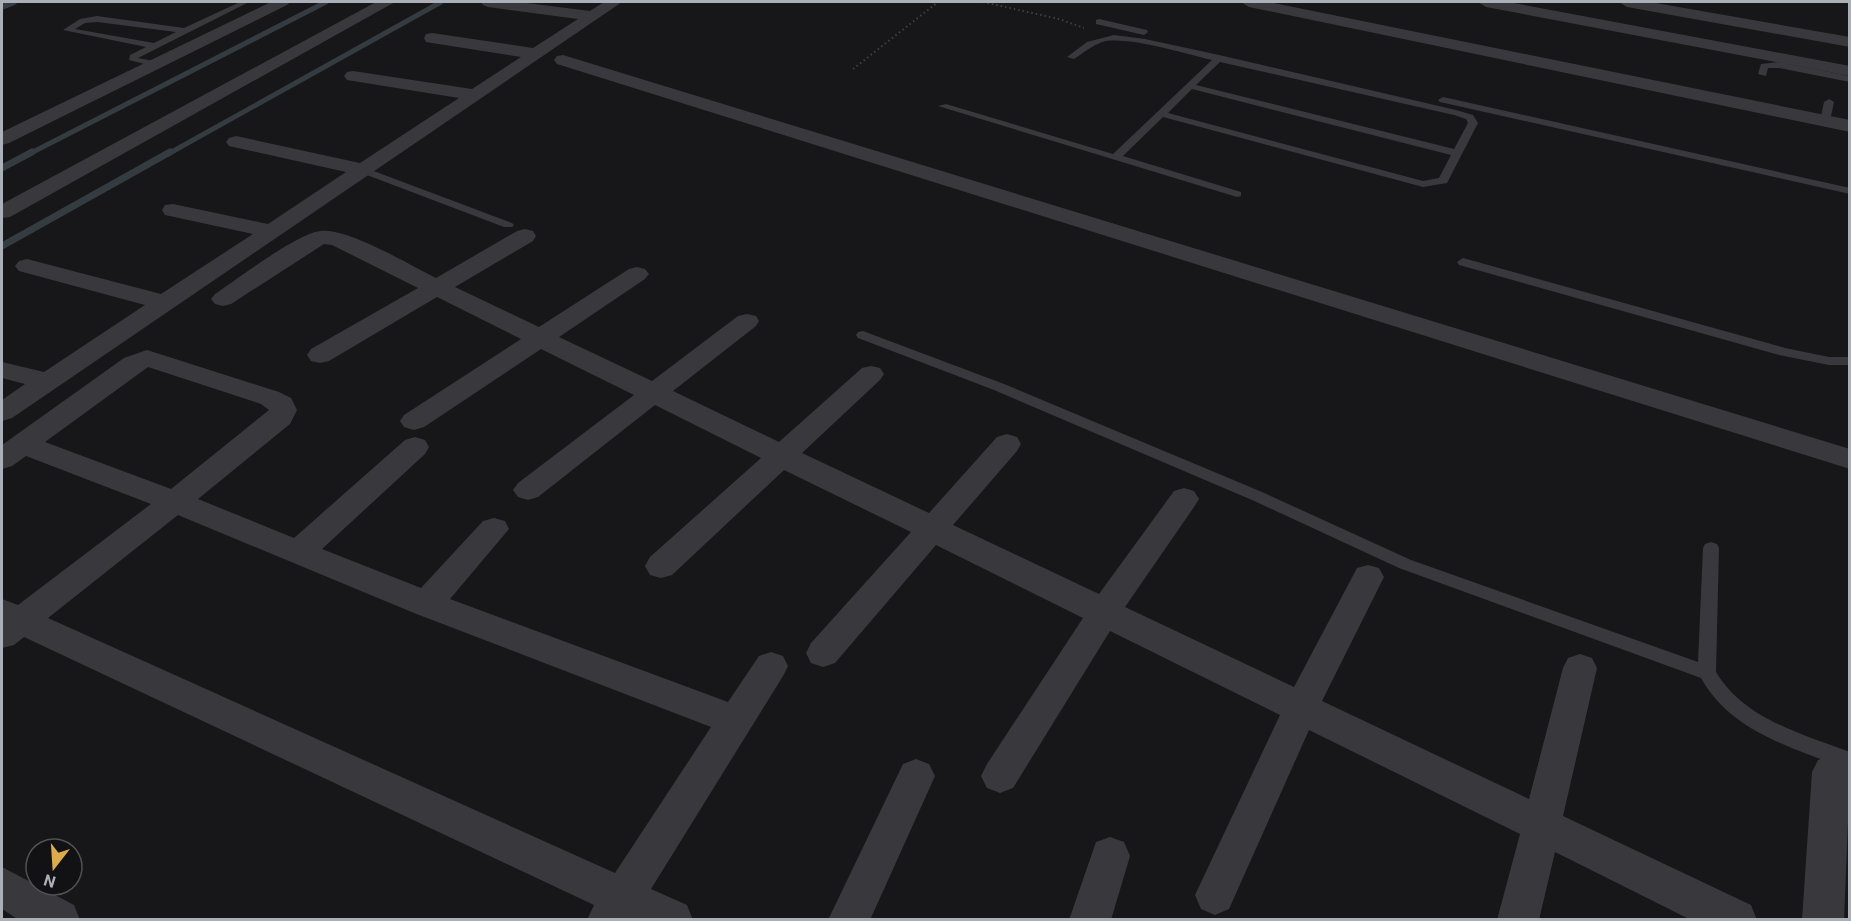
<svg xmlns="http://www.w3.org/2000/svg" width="1851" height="921" viewBox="0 0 1851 921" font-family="Roboto,sans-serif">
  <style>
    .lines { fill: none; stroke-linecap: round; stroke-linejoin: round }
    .stream-far1 { stroke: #343c42; stroke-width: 5 }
    .stream { stroke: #343c42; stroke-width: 7 }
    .canal { fill: #343c42; fill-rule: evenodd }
    .path { stroke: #3f4044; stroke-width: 2; stroke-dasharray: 1.5 3; stroke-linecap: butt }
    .lane { fill: #39393d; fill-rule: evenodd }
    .street { fill: #39393d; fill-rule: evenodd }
  </style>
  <rect width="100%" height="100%" fill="#171719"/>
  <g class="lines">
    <path class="stream-far1" d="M29,154L326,2
      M168,154L441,2"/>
    <path class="stream" d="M2,168L32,152
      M2,246L170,152"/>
    <path class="canal" d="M2,2H18L15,5L2,10Z"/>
    <path class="path" d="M983,2L1059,19L1084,28
      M853,69L938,2"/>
    <path class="lane" d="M240,2H249L138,58L159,62L161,64L156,67L129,60L130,55L146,47L63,30L80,19L97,16L184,28ZM97,22L176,32L154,43L75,29L85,23Z
      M1099,19L1147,30L1148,32L1144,35L1096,24V20Z
      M1114,35L1145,39L1219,55L1456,110L1473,115L1478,123L1447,183L1423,187L1163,117L1123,156L1241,192V196L1237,197L938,106L946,104L1113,154L1212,60C1186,54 1125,35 1102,42C1092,46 1083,53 1074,59L1067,57L1087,42ZM1220,62L1454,115L1466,119L1468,123L1454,149L1196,85ZM1192,89L1451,155L1439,178L1423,181L1168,113Z
      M1779,62L1850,76V82L1779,68H1768L1766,76L1758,74L1761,64Z
      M1443,97L1850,188V194L1440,102L1438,100Z
      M1829,99L1834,102L1830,121L1825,124L1820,121L1824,102Z
      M363,167L512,223L514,225L512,227H504L359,172L358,170Z
      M1463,258L1785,348L1829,357H1850V365H1829L1779,355L1459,265L1457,262Z
      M863,331L1004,384L1262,492L1411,560L1698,662L1703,548L1705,544L1711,542L1717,544L1719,548L1716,672C1744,719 1802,734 1850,752V770C1795,749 1731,732 1701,678L1399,568L1252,500L994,390L858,338L856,335L858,332Z"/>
    <path class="street" d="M271,2H290L287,5L9,143L2,145V132Z
      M376,2H395L10,217L2,218V204Z
      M481,2H519L590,11L604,2H622L12,418L2,421V400L25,384L2,378V362L44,372L145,305L19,271L15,266L19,261L27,259L161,294L253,234L165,215L162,210L165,205L173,204L268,224L346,172L229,146L226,142L229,138L236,136L360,163L459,98L353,81L347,80L344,76L347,72L353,71L472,89L521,57L432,43L426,42L424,38L426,34L432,33L533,48L578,19L488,7L483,5Z
      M1241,2H1269L1850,120V132L1249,7Z
      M1478,2H1508L1850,66V76L1486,7Z
      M1619,2H1650L1850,37V47L1627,7Z
      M563,55L1850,449V469L557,64L554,60L557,56Z
      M525,229L533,231L536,236L533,241L455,287L539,327L629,269L637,267L645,269L649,274L645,279L559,337L652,381L738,316L747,314L756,316L759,321L756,326L673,391L779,442L862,368L871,366L880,368L884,374L880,380L802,453L929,513L997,437L1007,434L1017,437L1021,444L1017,451L953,525L1099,594L1174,491L1184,488L1194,491L1199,499L1194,507L1125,607L1294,687L1357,568L1368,565L1379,568L1384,577L1322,701L1529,799L1563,668L1568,658L1580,654L1592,658L1597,668L1563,816L1751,905L1757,920H1691L1555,852L1539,920H1497L1520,834L1309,730L1229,909L1215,915L1201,909L1195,895L1280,715L1110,631L1013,788L1000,793L987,788L981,776L987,764L1083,618L936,545L835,663L823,667L811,663L806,653L811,643L911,532L784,470L672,575L661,578L650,575L645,566L650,557L761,458L655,405L538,497L528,500L518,497L513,490L518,483L634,395L541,349L424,427L414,430L404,427L400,421L404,415L521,339L437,297L329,361L320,363L311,361L307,355L311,349L418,288L332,245L324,244L231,304L223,306L215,304L211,299L215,294C236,280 299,232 321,231C348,228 410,265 436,278L517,231Z
      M147,350L279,392L291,398L297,410L290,424L198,499L294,538L405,440L415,437L425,440L429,447L425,454L322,549L421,588L483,521L494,518L505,521L509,529L450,599L728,702L759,656L771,652L783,656L788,666L783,676L651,889L687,905L693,920H587L594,905L24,637L14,645L2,648V599L18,605L151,504L26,456L12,466L2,469V445L124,358ZM148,367L261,404L269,410L171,489L45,442ZM178,515L414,613L711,727L615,873L48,618Z
      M1831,755L1844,760L1850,772L1844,920H1802L1812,772L1818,760Z
      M916,759L929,764L935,776L870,920H828L903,764Z
      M1110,837L1124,842L1130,856L1111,920H1069L1096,842Z
      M2,867L74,905L80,920H19L2,909Z"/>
  </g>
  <rect width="1851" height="921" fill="none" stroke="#abafb7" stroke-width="6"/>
  <g transform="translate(54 867) rotate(197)"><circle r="28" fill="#121214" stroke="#4f5155" stroke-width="1.5"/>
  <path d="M0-4.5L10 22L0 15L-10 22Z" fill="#dcab4c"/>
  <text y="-9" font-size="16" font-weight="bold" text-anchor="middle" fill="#abafb7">N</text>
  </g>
</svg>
